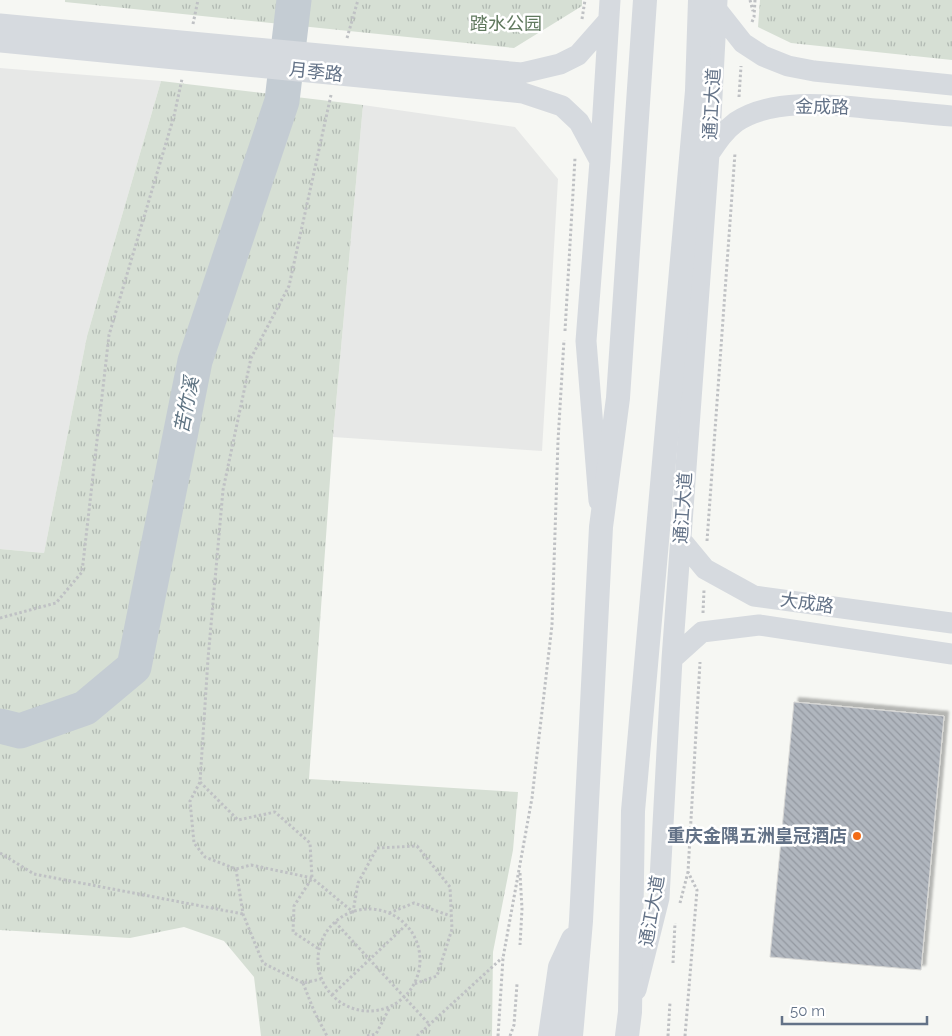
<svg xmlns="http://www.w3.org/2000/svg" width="952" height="1036" viewBox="0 0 952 1036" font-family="Raleway,'Noto Sans SC',sans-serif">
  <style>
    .built { fill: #e7e8e7 }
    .park { fill: url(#park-tufts) }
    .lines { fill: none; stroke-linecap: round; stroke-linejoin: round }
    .river { stroke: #c4ccd3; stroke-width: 35 }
    .building { fill: url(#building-back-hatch); stroke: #d8d8d6; filter: url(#shadow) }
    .path { stroke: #bfc1c4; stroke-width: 3; stroke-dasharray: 2.5 2.5; stroke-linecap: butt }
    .secondary { stroke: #d6dadf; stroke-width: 21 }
    .primary { stroke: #d6dadf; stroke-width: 24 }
    .poi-dot { fill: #f36c17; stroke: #fff; stroke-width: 2 }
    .labels { text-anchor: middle; stroke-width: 5; stroke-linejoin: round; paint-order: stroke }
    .park-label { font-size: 18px; fill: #60795e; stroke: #fff }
    .street-label { font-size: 18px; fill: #637287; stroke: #fff }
    .poi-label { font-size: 18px; font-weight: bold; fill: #637287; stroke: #fff; text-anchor: end }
    .water-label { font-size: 19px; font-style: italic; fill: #5f7483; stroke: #fff }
  </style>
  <defs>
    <pattern id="park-tufts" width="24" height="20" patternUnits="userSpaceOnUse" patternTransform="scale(1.25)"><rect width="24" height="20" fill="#d6dfd4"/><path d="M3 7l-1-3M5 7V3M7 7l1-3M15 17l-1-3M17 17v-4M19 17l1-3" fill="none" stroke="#b1b9b2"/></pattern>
    <pattern id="building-back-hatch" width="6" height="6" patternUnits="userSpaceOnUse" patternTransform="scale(1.25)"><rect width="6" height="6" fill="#b0b6be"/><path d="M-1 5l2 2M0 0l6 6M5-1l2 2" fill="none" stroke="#9398a0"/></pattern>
    <filter id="shadow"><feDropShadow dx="4.5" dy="-4.5" stdDeviation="1" flood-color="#0004"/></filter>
  </defs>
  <rect width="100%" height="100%" fill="#f6f7f3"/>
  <path class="built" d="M0,68L161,81L87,336L44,553L0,549Z
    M363,105L515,127L558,179L542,451L333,437Z"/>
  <path class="park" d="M65,0H582V6L514,48L65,2Z
    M760,0H952V60L791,43L758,27Z
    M161,81L363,105L333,437L309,779L518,792L513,850L493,952L492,1036H261L254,977L224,941L184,927L130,938L0,930V549L44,553L87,336Z"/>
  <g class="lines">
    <path class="river" d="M0,726L20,731L85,708L134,667L195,361L282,101L294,0"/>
  </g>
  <path class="building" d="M794,702L944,716L921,970L770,957Z"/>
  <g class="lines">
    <path class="path" d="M750,0L753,11
      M582,19L585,0
      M752,22L754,17L755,0
      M193,24L198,0
      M347,38L358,0
      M331,95L289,286L251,358L223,490L208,659L200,782L190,801L194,843L205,857L236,869L251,865L312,878L353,912L358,883L377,848L417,846L450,887L452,929L437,976L414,984
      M739,97L741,66
      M565,331L575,158
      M707,541L735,153
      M703,613L704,590
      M0,618L56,603L82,572L109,335L174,116L182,79
      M200,782L238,820L275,812L310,843L312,878L294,906L293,932L319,949
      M0,853L34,874L243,914
      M236,869L243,914L263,963L303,983L321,979
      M520,873L522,909L520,945
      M680,903L688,872
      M318 960a51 51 0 1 1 102 0a51 51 0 1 1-102 0Z
      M389,913L414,903L451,916
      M335,922L430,1025
      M673,963L675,923
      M303,983L314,1011L327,1036
      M332,995L406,925
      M367,1036L376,1034L390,1007
      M417,1036L502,958
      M498,1036L503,958L532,798L552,625L558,441L564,340
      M510,1036L514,1025L517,984
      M668,1036L670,1002
      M685,1036L697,890L688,872L700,662"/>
    <path class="secondary" d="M717,10L743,43L763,56L788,66L814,71L952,85
      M0,24L522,73L560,64L578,55L608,21
      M0,42L523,93L562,106L579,122L600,161
      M709,154C717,142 724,131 736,122C773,97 834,105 875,109C901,111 926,114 952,116
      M599,501L586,341L600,161L610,0
      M681,540L705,569L754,596L952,623
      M672,659L702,632L759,625L952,654
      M636,990L659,898L672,659L709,154L717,0"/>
    <path class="primary" d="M550,1036L560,967L573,939
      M571,1036L581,921L601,527L618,398L645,0
      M627,1036L630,1012L633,811L697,91L700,0"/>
  </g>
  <circle class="poi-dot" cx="857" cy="836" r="5"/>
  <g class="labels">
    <g class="park-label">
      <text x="506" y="30">踏水公园</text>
    </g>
    <g class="street-label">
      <text transform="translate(316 72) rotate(6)" y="6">月季路</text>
      <text transform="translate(712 104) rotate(-87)" y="6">通江大道</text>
      <text transform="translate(822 107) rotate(1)" y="6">金成路</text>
      <text transform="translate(683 508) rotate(-86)" y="6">通江大道</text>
      <text transform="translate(807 603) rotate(8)" y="6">大成路</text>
      <text transform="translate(652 911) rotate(-80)" y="6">通江大道</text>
    </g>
    <g class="poi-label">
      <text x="847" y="842">重庆金隅五洲皇冠酒店</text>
    </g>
    <g class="water-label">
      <text transform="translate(186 405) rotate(-79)" y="7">苦竹溪</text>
    </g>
  </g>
  <path d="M782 1016v8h145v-8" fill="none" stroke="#637287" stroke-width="2.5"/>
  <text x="790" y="1016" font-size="15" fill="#637287" stroke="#ffffff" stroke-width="4" paint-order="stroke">50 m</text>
</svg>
